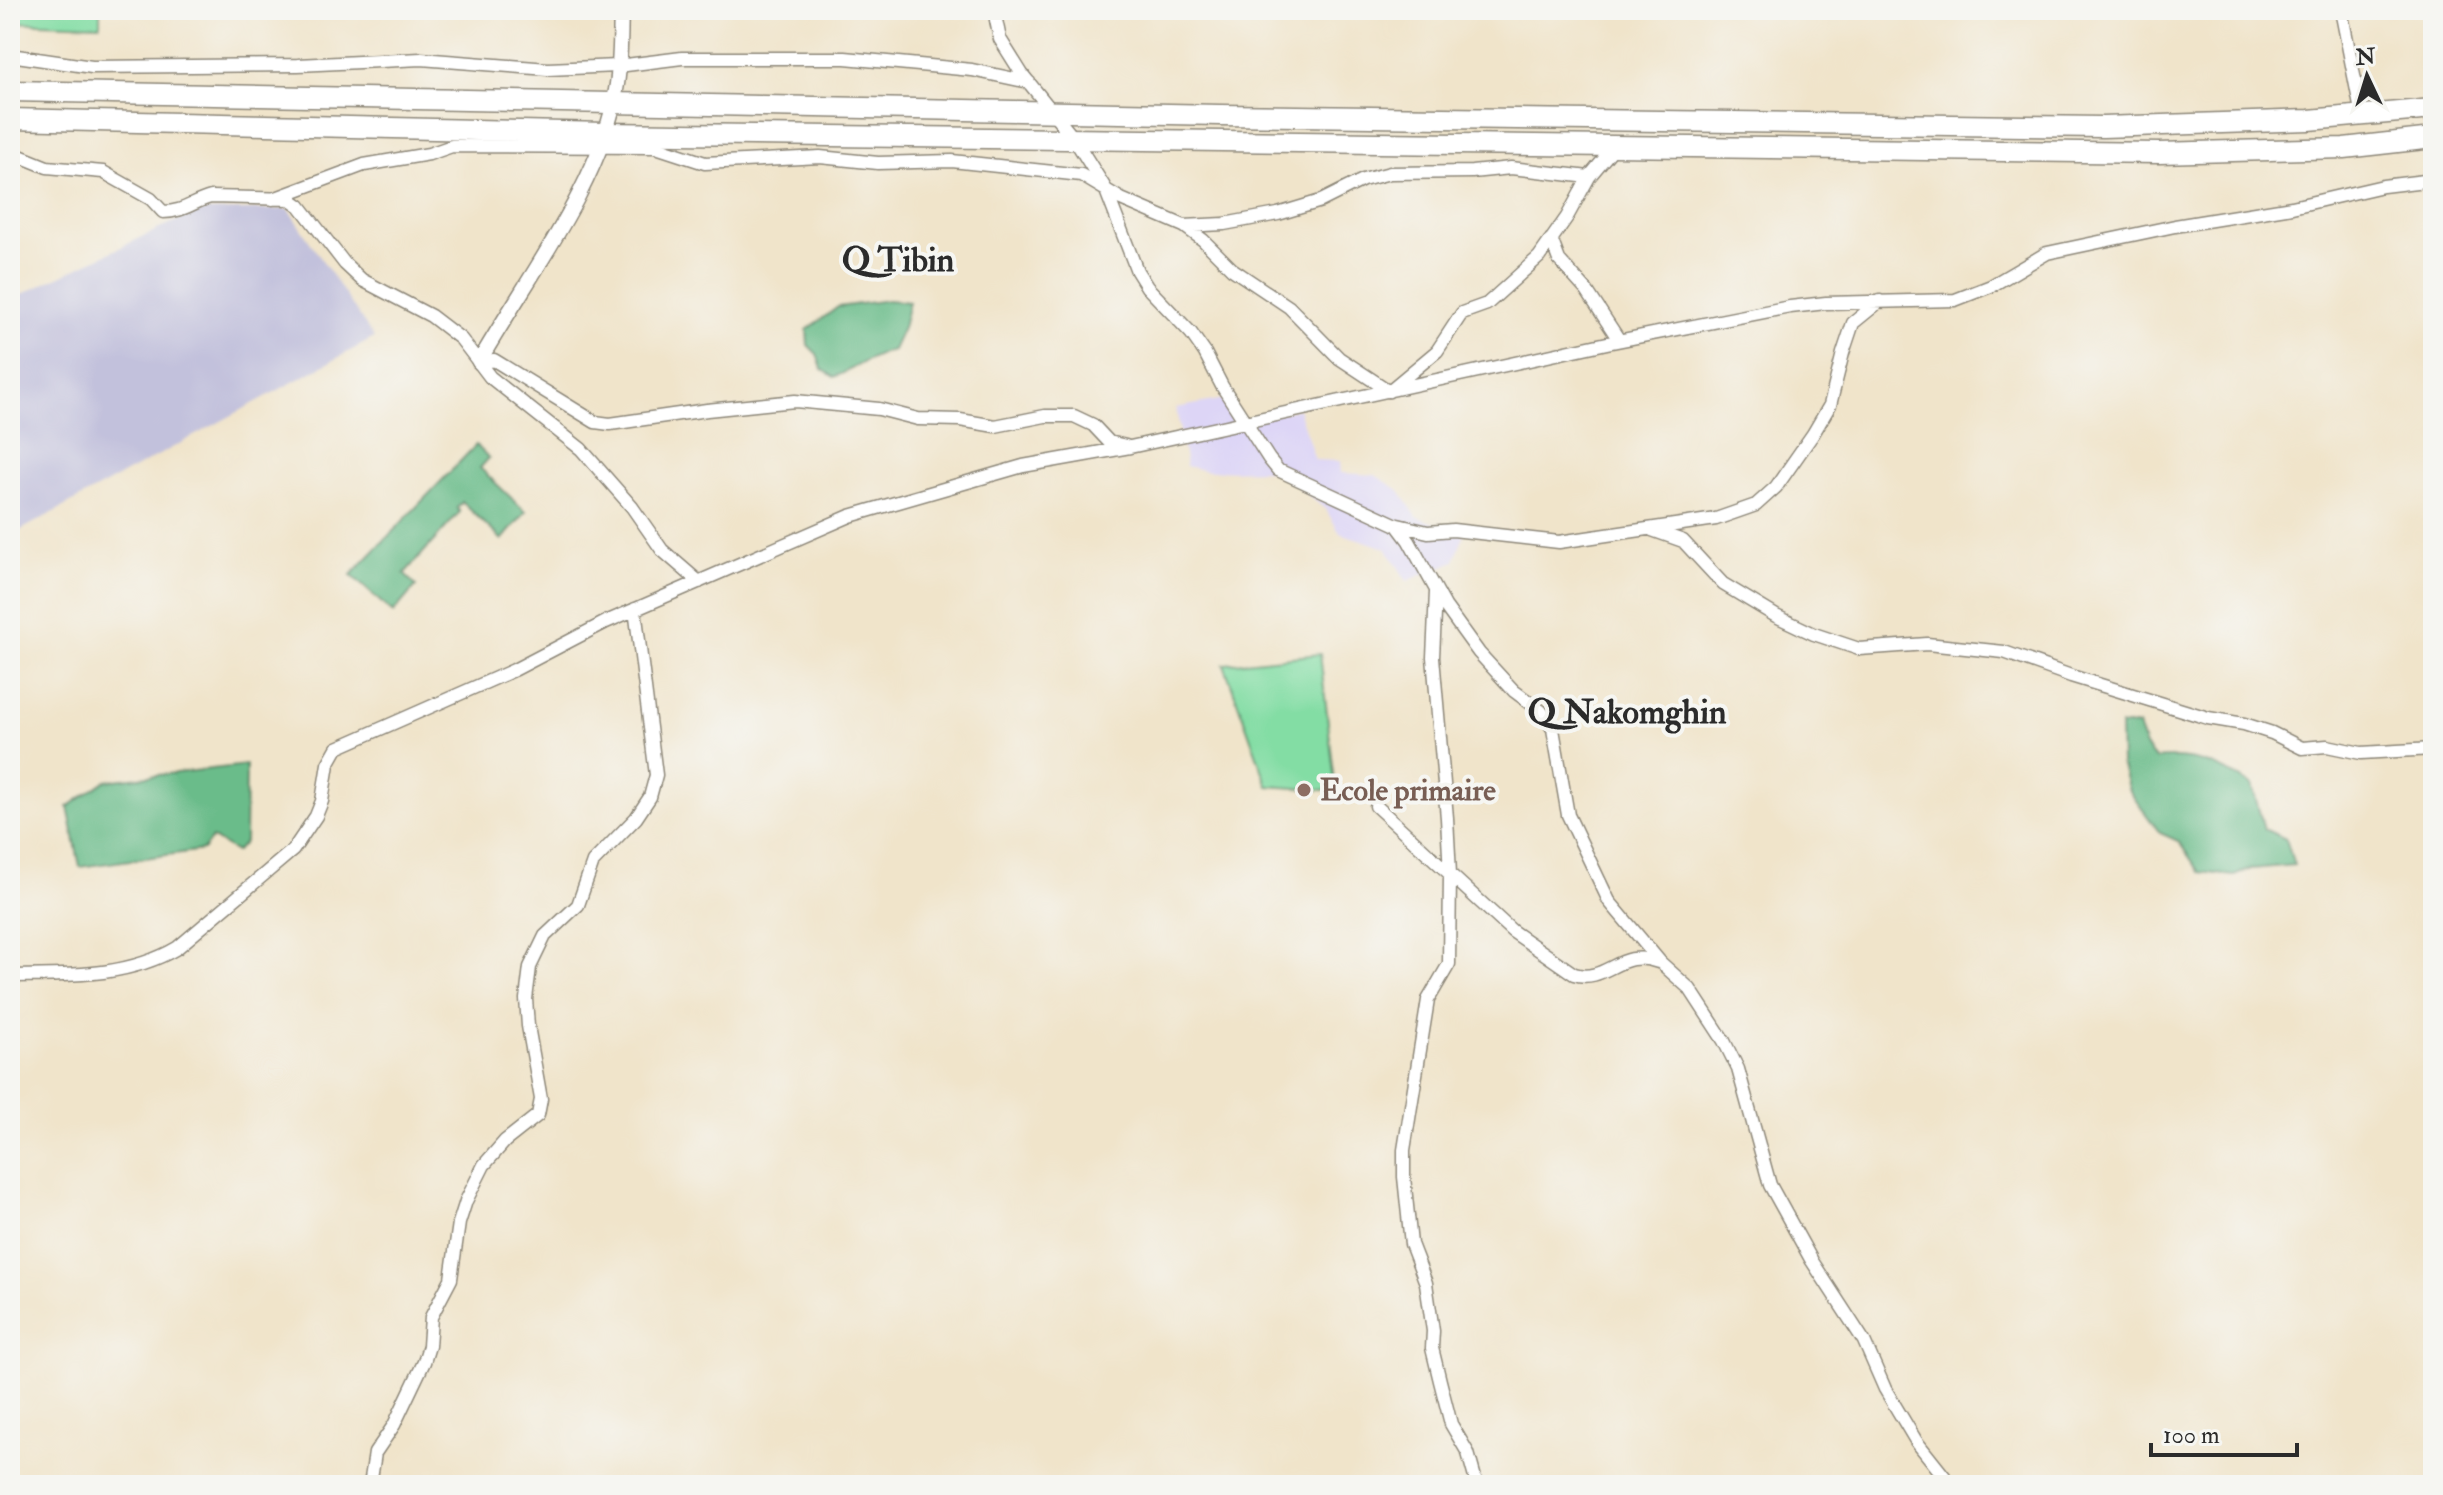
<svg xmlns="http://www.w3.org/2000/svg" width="2443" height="1495" viewBox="0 0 2443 1495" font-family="'IM FELL Double Pica',serif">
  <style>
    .built { fill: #ddd5f6 }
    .industrial { fill: #c2c1dc }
    .green { fill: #83dda4; stroke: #578468; stroke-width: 2 }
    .forest { fill: #6abc8a; stroke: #4a745a; stroke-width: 2 }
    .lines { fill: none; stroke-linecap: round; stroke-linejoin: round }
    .minor-casing { stroke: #8e887a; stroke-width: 15 }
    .tertiary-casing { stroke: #8e887a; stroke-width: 17 }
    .trunk-casing { stroke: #8e887a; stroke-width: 23 }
    .minor { stroke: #fff; stroke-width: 12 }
    .tertiary { stroke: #fff; stroke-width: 14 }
    .trunk { stroke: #fff; stroke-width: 20 }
    .education-dot { fill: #8d6e63; stroke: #f6f6f2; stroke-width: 3 }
    .labels { text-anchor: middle; stroke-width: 8; stroke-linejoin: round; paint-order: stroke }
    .education-label { font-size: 30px; font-weight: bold; fill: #785e54; stroke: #f6f6f2; text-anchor: start }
    .quarter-label { font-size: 34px; font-weight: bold; fill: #2b2b2b; stroke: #f6f6f2 }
  </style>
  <rect width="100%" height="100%" fill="#f6f6f2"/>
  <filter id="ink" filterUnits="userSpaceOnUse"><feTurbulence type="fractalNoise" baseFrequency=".0125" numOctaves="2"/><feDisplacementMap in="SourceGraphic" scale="16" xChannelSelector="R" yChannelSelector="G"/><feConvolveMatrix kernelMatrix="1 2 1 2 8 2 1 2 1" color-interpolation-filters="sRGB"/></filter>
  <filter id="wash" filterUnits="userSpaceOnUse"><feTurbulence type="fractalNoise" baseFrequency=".006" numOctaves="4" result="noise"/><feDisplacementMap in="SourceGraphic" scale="32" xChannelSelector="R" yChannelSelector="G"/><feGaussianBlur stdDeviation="1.8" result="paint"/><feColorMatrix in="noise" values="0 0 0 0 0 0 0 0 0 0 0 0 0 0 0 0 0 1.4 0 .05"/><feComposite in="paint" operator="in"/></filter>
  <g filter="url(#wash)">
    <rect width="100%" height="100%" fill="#f0e4ca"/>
    <path class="built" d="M1230,398L1245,422L1298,409L1315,460L1340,461L1341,473L1375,475L1399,490L1417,517L1453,530L1465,531L1455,561L1407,581L1386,548L1340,533L1326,510L1279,470L1207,471L1186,466L1176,408Z"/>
    <path class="industrial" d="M288,209L374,338L10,536V300L197,211Z"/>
    <path class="green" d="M10,10H100V25L10,22Z
      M1320,654L1336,791L1268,786L1224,664Z"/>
    <path class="forest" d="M888,300L909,302L903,328L893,350C869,356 857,368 834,377L822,369L817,354L808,345L807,330L838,307Z
      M476,445L489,458L480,468L526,512L502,540L462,502L457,508L460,512L404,574L416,586L393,613L351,575Z
      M2120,726H2138L2145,747L2155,759C2195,754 2218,766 2252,785L2264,829L2286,839L2294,865L2251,869L2234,876L2200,872L2178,841L2160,833L2129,791L2121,763Z
      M246,765L245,842L236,852L212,838L203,850L80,867L68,807L105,781Z"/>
  </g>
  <g filter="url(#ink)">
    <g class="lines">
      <defs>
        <path id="minor" d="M999,10L996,20L1000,39L1022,74L1075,140L1105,188L1137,271L1147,287L1191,333L1205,353L1222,386L1269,459L1278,470L1397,525L1409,541L1445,606L1479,653L1514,691L1541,711L1553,729L1568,815L1609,901L1661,963L1690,989L1724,1041L1738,1069L1770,1185L1812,1261L1864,1341L1885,1389L1916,1441L1951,1485
          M2341,10L2362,116
          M10,55L92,67L298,65L421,59L548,69L618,66L682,58H845L972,70L1029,82
          M10,152L47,167L103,172L151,199L163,212C184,212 192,202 211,197L290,199L300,206L345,264L362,280L431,316L461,339L490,377L581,449L632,507L662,550L699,582
          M273,199L364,165L429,154L452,146L656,147L705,163L820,157L878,163L952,161L1081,175L1121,199L1184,226L1203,240L1232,269L1289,307L1339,358L1389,391L1437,351L1462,313L1487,304L1539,257L1567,217L1589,177
          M1184,226L1224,224L1278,214L1321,201L1363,180L1390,173L1472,172L1511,168L1589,177L1615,146
          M1551,239L1559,260L1587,291L1619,340
          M479,362L494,360L595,422L610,424L707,410L795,401L879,409L918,419L960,420L995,426L1045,416H1074L1093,425L1109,442L1126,446
          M1398,525L1428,532L1453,530L1559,542L1716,519L1756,505L1776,487L1813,434L1830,405L1843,353L1853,323L1880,301
          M1652,530L1683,541L1723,584L1776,616L1814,634L1859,649L1927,644L2004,652L2071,676L2208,718L2244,724L2272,733L2302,748L2327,746L2361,753L2433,749
          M1436,592L1433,657L1447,818L1450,874L1449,964L1428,1000L1404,1150V1177L1411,1244L1426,1283L1433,1331L1432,1348L1440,1381L1451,1424L1468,1453L1477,1485
          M1376,806L1512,931L1574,974C1606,984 1620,947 1658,962
          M10,976C67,975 126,978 177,948L293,850L316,816L322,801L328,764L337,748L514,670L606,622L850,516L1023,466L1130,447L1607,343L1790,307L1826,303L1955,300L1991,286L2047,253L2175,226L2292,207L2383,186L2433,180
          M370,1485L375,1453L394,1425L424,1362L429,1346L431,1317L451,1279L459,1223L466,1201L484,1165L505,1141L538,1115L541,1099L528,1026L526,999L530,967L545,936L578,905L593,862L636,818L650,797L656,775L635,609"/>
        <path id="tertiary" d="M479,362C525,281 602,182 616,90C621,64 620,36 621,10"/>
        <path id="trunk" d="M10,91L1220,115L2103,127L2309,120L2433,109
          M10,119L605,133L2159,153L2344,148L2433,138"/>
      </defs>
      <use href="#minor" class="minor-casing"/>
      <use href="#tertiary" class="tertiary-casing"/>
      <use href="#trunk" class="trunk-casing"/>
      <use href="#minor" class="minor"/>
      <use href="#tertiary" class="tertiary"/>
      <use href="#trunk" class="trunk"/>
    </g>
  </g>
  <circle class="education-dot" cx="1304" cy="790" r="8"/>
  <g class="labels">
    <g class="education-label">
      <text x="1320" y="800">Ecole primaire</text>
    </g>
    <g class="quarter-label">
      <text x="898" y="271">Q Tibin</text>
      <text x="1627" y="723">Q Nakomghin</text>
    </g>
  </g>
  <rect width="2443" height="1495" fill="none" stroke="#f6f6f2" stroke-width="40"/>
  <g transform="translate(2367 76) rotate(356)" stroke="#f6f6f2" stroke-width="6" paint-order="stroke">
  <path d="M0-6L14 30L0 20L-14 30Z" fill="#2b2b2b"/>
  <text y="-12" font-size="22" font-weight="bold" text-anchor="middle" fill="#2b2b2b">N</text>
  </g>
  <path d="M2151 1443v12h146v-12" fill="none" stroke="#2b2b2b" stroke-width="4"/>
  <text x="2163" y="1443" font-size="24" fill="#2b2b2b" stroke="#f6f6f2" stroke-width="6" paint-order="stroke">100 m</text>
</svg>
